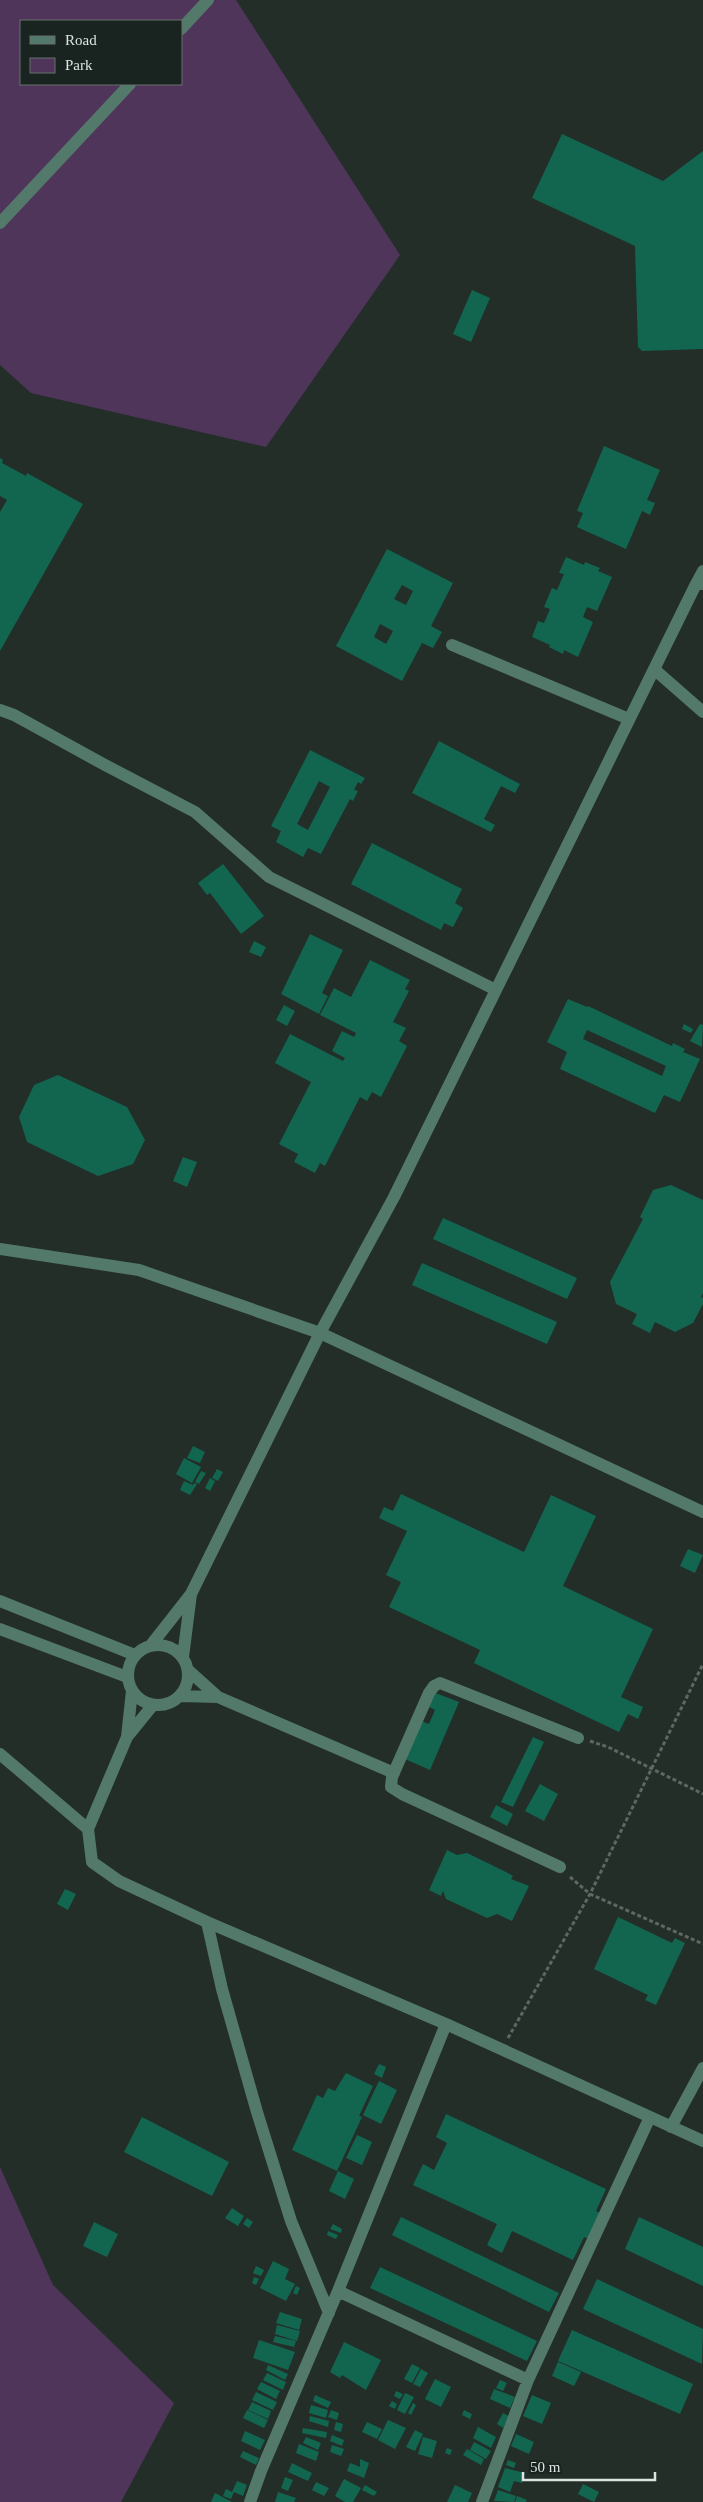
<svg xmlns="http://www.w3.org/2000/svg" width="703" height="2502" viewBox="0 0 703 2502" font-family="Georgia,serif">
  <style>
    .green { fill: #50355b; fill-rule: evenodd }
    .building { fill: #12664f; fill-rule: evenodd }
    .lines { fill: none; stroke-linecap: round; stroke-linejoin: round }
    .path { stroke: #5e6763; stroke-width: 3; stroke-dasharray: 4 2.5; stroke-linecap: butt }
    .minor { stroke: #53796b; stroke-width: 12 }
  </style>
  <rect width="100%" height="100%" fill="#232e29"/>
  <path class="green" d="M0,0H236L400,255L266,447L31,393L0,365ZM21,21H181V84H21Z
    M0,2167L53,2285L174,2403L121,2502H0Z"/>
  <path class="building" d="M562,134L663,181L703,151V349L642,351L638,347L635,246L532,198Z
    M472,290L490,298L471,342L453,334Z
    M604,446L660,470L647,500L655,503L650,515L642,511L626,549L577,527L583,513L577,511Z
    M0,458L3,460L2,463L26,476L27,473L83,504L0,651V512L7,500L0,496Z
    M387,549L453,583L431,626L442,632L433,648L422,643L402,681L336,646ZM402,585L413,591L406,605L394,599ZM380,624L393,631L386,644L374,637Z
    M566,557L584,565L585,562L600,568L598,571L612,577L597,611L587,607L583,617L593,622L578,657L564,650L563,654L549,647L550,645L532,637L538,621L544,623L550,609L544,607L552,588L557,590L564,574L559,573Z
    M439,741L520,784L515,793L501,786L484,819L495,825L491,832L412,793Z
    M310,750L365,778L361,784L358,782L354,790L358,791L353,801L350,799L321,854L308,848L303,857L276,842L281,831L271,826ZM319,781L330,787L308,830L297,824Z
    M372,843L462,889L455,903L463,908L453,927L444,923L441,930L351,884Z
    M223,864L264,916L241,934L210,893L207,895L198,883Z
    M310,934L343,950L322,993L328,996L319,1014L281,994Z
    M254,941L266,947L261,957L249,952Z
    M370,960L410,980L405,989L409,991L393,1022L406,1028L399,1041L407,1046L381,1097L372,1092L367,1101L360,1097L325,1166L320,1163L315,1173L294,1162L298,1154L279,1144L311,1082L275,1063L290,1034L343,1061L345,1058L332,1051L342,1031L354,1037L356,1033L320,1015L334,988L351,997Z
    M568,999L587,1007L588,1006L672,1046L673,1043L685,1049L683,1052L700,1059L680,1102L664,1095L655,1113L560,1069L567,1052L547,1042ZM587,1030L666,1066L662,1076L583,1039Z
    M284,1005L295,1011L287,1026L276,1020Z
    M684,1024L693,1029L691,1033L682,1029Z
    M700,1024L703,1025L702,1047L690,1041Z
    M58,1075L127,1107L145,1140L133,1164L98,1176L27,1142L19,1117L34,1085Z
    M183,1157L197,1162L187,1187L173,1181Z
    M671,1185L703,1200V1293L701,1297L703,1298V1304L693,1323L675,1332L655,1322L650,1333L632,1324L637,1314L616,1304L610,1282L643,1219L640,1217L653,1190Z
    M443,1218L577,1278L567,1299L433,1239Z
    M422,1263L557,1322L547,1344L412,1285Z
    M193,1446L205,1452L200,1463L187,1458Z
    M184,1458L201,1467L192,1483L176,1474Z
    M217,1469L223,1472L218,1481L212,1478Z
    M201,1471L206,1473L199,1484L195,1482Z
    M210,1478L215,1481L210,1491L205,1488Z
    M184,1481L193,1485L194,1483L197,1484L190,1495L180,1490Z
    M401,1494L524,1552L551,1495L596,1516L563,1586L653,1629L621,1697L643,1707L638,1719L628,1714L619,1732L474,1663L480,1650L389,1607L401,1582L386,1575L407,1531L379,1518L384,1507L393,1511Z
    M688,1549L703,1555L695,1573L680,1566Z
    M433,1692L459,1702L430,1770L405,1759L421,1721L429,1724L435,1710L427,1706Z
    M533,1737L544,1742L513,1807L501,1802Z
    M540,1784L558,1794L544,1821L525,1811Z
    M496,1805L513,1814L507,1826L490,1817Z
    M447,1850L457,1855L467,1853L506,1872L513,1876L511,1879L529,1886L512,1921L497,1914L487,1918L446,1899L443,1891L441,1896L429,1890Z
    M65,1889L76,1894L68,1910L57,1904Z
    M618,1917L672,1943L675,1938L685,1943L656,2005L645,2000L648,1995L594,1969Z
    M379,2064L386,2067L382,2078L374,2074Z
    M346,2073L373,2086L359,2116L362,2117L337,2171L292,2150L317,2095L323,2098L328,2088L335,2091Z
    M379,2081L397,2090L381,2124L363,2115Z
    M446,2114L606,2189L596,2211L600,2213L588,2239L584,2237L573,2260L512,2231L502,2253L487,2245L497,2224L413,2185L423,2164L434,2170L447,2143L436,2137Z
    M142,2117L229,2162L212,2196L124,2152Z
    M357,2135L372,2142L362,2165L346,2158Z
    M338,2171L354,2179L345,2199L329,2191Z
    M232,2208L244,2216L238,2226L225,2218Z
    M401,2217L559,2293L549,2312L392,2235Z
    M639,2217L703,2247V2286L625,2249Z
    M247,2218L253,2222L249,2228L243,2224Z
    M94,2222L118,2234L107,2257L83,2246Z
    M333,2224L342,2229L341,2233L330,2229Z
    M328,2231L338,2235L336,2239L327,2235Z
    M273,2261L289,2269L285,2279L295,2284L286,2301L260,2288Z
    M256,2266L264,2270L261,2276L253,2273Z
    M380,2267L537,2341L527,2361L370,2288Z
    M254,2277L259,2279L256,2285L252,2283Z
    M597,2279L703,2329L702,2364L583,2309Z
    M296,2286L300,2288L297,2295L293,2293Z
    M280,2312L302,2319L299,2330L276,2323Z
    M277,2325L300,2331L297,2341L275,2334Z
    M572,2330L693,2384L680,2414L558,2361Z
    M275,2336L296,2341L294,2347L273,2342Z
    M259,2340L295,2352L288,2370L253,2358Z
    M344,2342L381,2360L366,2390L342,2375L340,2378L330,2372Z
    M558,2362L581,2372L574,2386L552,2376Z
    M412,2364L420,2368L412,2383L404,2379Z
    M268,2365L288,2374L285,2380L266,2370Z
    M421,2369L428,2373L420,2387L413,2384Z
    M267,2373L286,2382L283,2390L263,2380Z
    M435,2379L451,2387L441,2407L425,2399Z
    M500,2380L507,2383L503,2391L496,2388Z
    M261,2382L280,2391L276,2399L257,2389Z
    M494,2389L515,2397L510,2408L490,2399Z
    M396,2391L403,2394L400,2399L394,2396Z
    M256,2392L277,2402L273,2410L252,2400Z
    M405,2393L414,2397L405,2414L397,2410Z
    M315,2395L331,2402L328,2408L313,2401Z
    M532,2395L551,2403L542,2424L523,2416Z
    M392,2401L397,2404L395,2409L389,2406Z
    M252,2402L271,2411L268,2419L248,2410Z
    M413,2403L416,2405L411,2415L408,2413Z
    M311,2405L328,2410L326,2418L309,2413Z
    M247,2410L268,2420L264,2428L243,2418Z
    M331,2410L339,2413L337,2420L328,2417Z
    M464,2410L472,2414L470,2419L462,2415Z
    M503,2413L509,2416L503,2428L497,2424Z
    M310,2416L329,2421L328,2427L309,2421Z
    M388,2420L406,2428L395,2449L378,2440Z
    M336,2422L343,2424L341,2432L334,2430Z
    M367,2422L382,2429L377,2439L362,2432Z
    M478,2427L496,2437L491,2448L473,2438Z
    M303,2428L327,2432L326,2438L302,2433Z
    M415,2430L423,2434L415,2451L406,2447Z
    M245,2431L265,2440L260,2450L241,2441Z
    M516,2434L534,2442L529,2454L511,2446Z
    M332,2435L344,2440L342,2446L330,2441Z
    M306,2437L321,2443L318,2450L303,2443Z
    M423,2437L437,2441L432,2458L418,2454Z
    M474,2442L491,2451L486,2459L470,2450Z
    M299,2444L319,2452L316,2461L296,2453Z
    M332,2445L344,2449L341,2456L330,2452Z
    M447,2448L452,2450L450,2455L445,2453Z
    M467,2449L484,2459L481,2465L463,2455Z
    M243,2451L259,2458L256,2465L240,2457Z
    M360,2459L369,2463L364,2478L347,2471L350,2463L360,2467Z
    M508,2460L516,2463L514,2468L506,2465Z
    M292,2463L312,2473L308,2481L288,2472Z
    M505,2468L525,2473L522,2483L514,2481L510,2492L498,2487Z
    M285,2477L293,2480L288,2491L281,2488Z
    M344,2479L361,2488L353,2502H345L335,2496Z
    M237,2481L247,2485L243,2496L234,2492L231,2499L223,2496L226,2489L232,2492Z
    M316,2482L329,2488L324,2496L312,2490Z
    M583,2484L599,2492L594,2502L578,2494Z
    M365,2485L377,2492L374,2496L362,2490Z
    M455,2485L472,2493L468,2502H447Z
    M498,2490L516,2496L514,2502L494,2501Z
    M278,2492L296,2498L294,2502H275Z
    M215,2493L232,2502H211Z
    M517,2496L527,2500L526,2502H515Z"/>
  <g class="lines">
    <path class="path" d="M590,1741L608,1747L703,1794
      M570,1877L590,1894L703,1944
      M508,2038L590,1894L703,1664"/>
    <path class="minor" d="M181,29L208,0
      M0,223L130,84
      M703,571L696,584H703
      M452,645L629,719
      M654,669L703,712
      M0,710L14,715L105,765L195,812L269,877L496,990
      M0,1249L139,1270L320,1333L703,1512
      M0,1601L135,1655
      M0,1629L127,1677
      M128 1675a30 30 0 1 1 60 0a30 30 0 1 1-60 0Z
      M151,1645L191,1594L320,1333L394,1197L696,584
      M183,1657L191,1594
      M188,1670L218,1697L394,1773
      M180,1696L218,1697
      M153,1705L127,1737L88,1829L92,1862L119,1881L207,1922L446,2024L703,2141
      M127,1737L132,1691
      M0,1754L88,1829
      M560,1867L402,1794L391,1787L392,1777L429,1693L434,1686L440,1683L578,1738
      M207,1922L222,1989L257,2112L291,2221L329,2313
      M671,2127L703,2068
      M338,2291L528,2380
      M250,2502L261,2471L338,2291L446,2024
      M482,2502L528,2380L650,2117"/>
  </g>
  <rect x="20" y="20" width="162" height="65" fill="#192420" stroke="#67706d"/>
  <rect x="30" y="36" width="25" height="8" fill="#53796b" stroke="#67706d"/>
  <text x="65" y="45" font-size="15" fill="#dce3e0">Road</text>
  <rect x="30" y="58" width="25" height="15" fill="#50355b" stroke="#67706d"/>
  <text x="65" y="70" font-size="15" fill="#dce3e0">Park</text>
  <path d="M523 2472v8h132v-8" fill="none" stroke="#dce3e0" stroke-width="2.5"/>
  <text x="530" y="2472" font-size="15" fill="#dce3e0" stroke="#192420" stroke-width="4" paint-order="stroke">50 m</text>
</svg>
